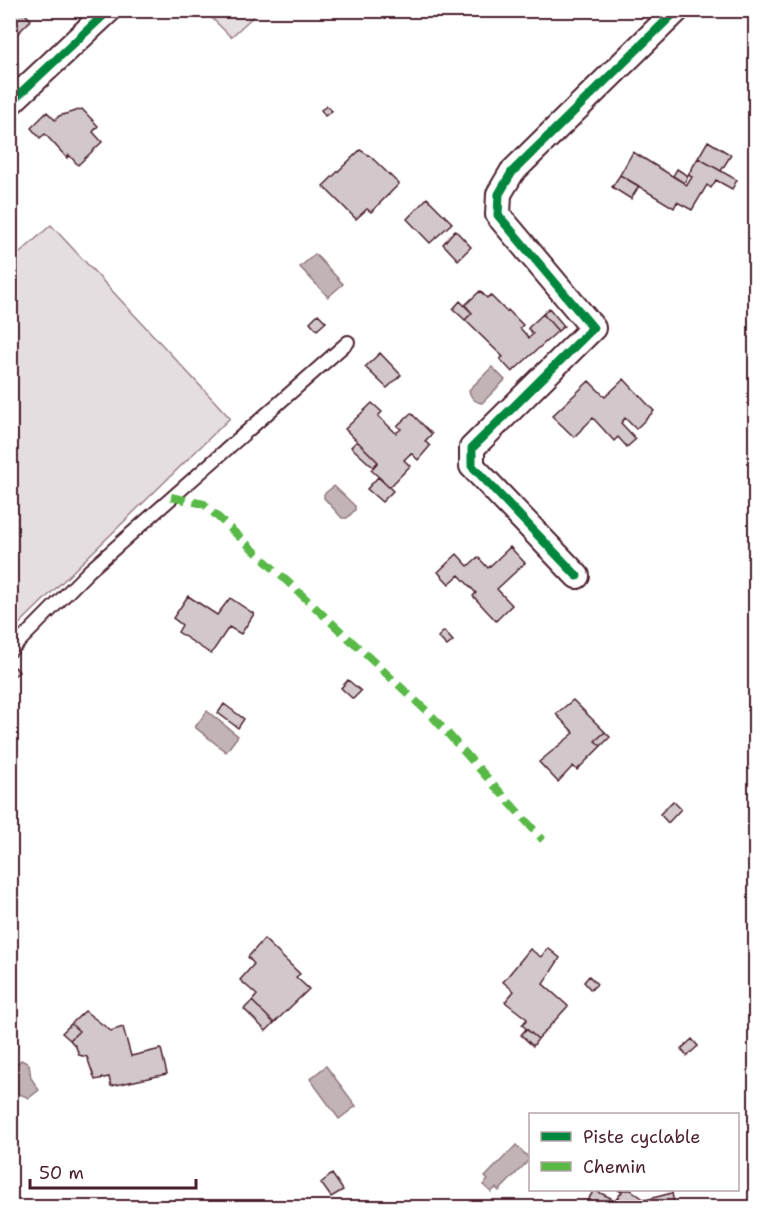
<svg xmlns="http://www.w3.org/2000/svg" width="766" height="1218" viewBox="0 0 766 1218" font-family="'Shantell Sans',sans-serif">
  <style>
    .green { fill: #e5dee0; stroke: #987e86; stroke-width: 1.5 }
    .water { fill: #c1b3b6; stroke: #91787e; stroke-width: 1.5 }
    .building { fill: #d2c7cb; stroke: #4a1f2b; stroke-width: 1.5 }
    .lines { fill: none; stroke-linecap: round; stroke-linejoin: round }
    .lane-casing { stroke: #4a1f2b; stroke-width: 16 }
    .street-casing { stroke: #4a1f2b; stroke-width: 28 }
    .lane { stroke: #fff; stroke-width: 12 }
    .street { stroke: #fff; stroke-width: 24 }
    .quiet { stroke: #58b947; stroke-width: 8; stroke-dasharray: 15 8; stroke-linecap: butt }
    .cycleway-casing { stroke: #fff; stroke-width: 13 }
    .cycleway { stroke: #00873e; stroke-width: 9 }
  </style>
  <rect width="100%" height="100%" fill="#fff"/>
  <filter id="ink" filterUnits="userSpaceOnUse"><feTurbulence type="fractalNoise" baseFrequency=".0167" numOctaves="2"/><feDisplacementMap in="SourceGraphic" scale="12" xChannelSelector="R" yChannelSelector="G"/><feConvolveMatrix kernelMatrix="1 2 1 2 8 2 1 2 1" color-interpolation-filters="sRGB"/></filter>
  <g filter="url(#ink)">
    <path class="green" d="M205,11H259L231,37Z
      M51,225L230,418L11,632V261Z"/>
    <path class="water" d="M315,254L343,284L328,297L300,267Z
      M492,367L505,380L482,403C475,402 470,397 469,390Z
      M334,486L355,506V510L347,518H342L324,498V494Z
      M207,711L238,736L226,752L195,727Z
      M21,1060L29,1064L31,1078L39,1090L29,1098L17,1093L11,1070Z
      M326,1066L356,1106L339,1119L310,1079Z
      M516,1145L530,1159L499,1191L496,1188L491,1192L483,1185L488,1180L485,1177Z"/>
    <path class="building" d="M10,10H30L26,15L31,20L12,39Z
      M327,106L332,111L325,116L321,110Z
      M82,109L98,126L93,132L102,142L78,165L69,155L67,158L45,134L40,138L31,128L47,112L55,120L59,116Z
      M708,141L731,155L721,171L698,158Z
      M360,150L370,156L399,184L371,212L367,209L356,219L323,186Z
      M633,152L687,185L692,177L688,175L698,158L737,180L732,189L716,180L711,188L707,185L692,210L677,202L674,208L620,175Z
      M677,169L688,176L684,183L673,176Z
      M620,175L639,186L631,199L612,187Z
      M427,198L452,223L430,243L407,219Z
      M455,230L471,247L458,260L443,244Z
      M480,291L487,298L490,295L507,312L508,310L523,325L520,328L529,338L533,334L528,328L543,314L558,331L512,372L500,359L503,357L465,320L472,313L465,305Z
      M460,301L472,313L465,320L453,309Z
      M549,308L564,326L558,331L543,314Z
      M318,314L326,322L317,330L310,322Z
      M380,353L401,375L387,388L365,367Z
      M624,379L654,411L636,429L625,418L621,423L636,439L627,447L618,437L614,441L593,418L574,437L552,416L589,381L605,397Z
      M372,403L382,412L378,416L396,433L401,429L397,426L411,413L432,434L425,441L430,446L418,460L411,453L404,460L410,466L390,487L371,470L378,462L345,429Z
      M357,441L378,462L373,467L351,447Z
      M378,477L393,491L382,502L367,489Z
      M510,547L525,563L497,589L512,605L496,621L473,596L476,593L459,575L449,584L438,572L457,554L468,566L478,557L488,568Z
      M188,596L217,615L230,598L254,614L241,634L229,627L211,654L178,632L182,625L173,618Z
      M444,631L453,641L447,646L438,637Z
      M15,667L19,672L14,676L10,670Z
      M348,680L361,691L353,699L341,688Z
      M573,700L605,732L595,741L601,746L577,770L573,766L558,782L539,762L574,733L556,714Z
      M224,704L244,719L238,728L218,713Z
      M605,732L610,737L601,746L595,741Z
      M673,801L681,809L668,823L660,814Z
      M264,939L300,974L296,977L309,989L274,1023L252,1001L257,995L240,980L254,964L248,957Z
      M548,948L560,958L543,984L568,1006L538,1039L522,1025L527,1019L505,1002L514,991L503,982L530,949L541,957Z
      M589,976L597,984L591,990L584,982Z
      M252,1001L274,1023L266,1031L244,1009Z
      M85,1011L111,1031L123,1027L131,1056L161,1049L167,1074L111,1086L109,1077L95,1080L87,1057L79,1055L76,1047L70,1040L79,1031L71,1024Z
      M71,1024L79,1031L70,1040L62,1033Z
      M526,1029L538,1039L533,1046L521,1035Z
      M692,1039L698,1046L687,1056L681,1049Z
      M332,1174L343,1190L331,1197L321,1183Z
      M594,1190L611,1198L609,1200L614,1202L622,1192L618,1190H631L645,1200L672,1193L675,1208H583Z"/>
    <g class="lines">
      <defs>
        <path id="lane" d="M10,651L89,571L348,342"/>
        <path id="street" d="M10,103L109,10
          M577,576L472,466V448L593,328L498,215L499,194L512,172L677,10"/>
      </defs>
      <use href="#lane" class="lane-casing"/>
      <use href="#street" class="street-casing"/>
      <use href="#lane" class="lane"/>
      <use href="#street" class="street"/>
      <path class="quiet" d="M171,497L204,504L433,717L543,840"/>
      <defs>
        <path id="cycleway" d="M10,103L109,10
          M577,576L472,466V448L593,328L498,215L499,194L512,172L677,10"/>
      </defs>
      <use href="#cycleway" class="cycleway-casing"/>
      <use href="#cycleway" class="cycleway"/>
    </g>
  </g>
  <rect width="766" height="1218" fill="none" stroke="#fff" stroke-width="36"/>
  <rect x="18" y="18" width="730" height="1182" fill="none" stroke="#4a1f2b" stroke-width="2" filter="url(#ink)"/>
  <rect x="529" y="1113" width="210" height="78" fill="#ffffff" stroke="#b7a5aa" stroke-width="1.5"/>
  <rect x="541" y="1132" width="30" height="9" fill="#00873e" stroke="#b7a5aa" stroke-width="1.5"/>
  <text x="583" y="1143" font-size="18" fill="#4a1f2b">Piste cyclable</text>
  <rect x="541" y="1162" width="30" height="9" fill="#58b947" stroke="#b7a5aa" stroke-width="1.5"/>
  <text x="583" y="1173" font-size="18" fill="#4a1f2b">Chemin</text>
  <path d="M30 1179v9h166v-9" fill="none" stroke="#4a1f2b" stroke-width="3"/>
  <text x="39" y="1179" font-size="18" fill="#4a1f2b" stroke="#ffffff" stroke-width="4.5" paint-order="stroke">50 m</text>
</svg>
